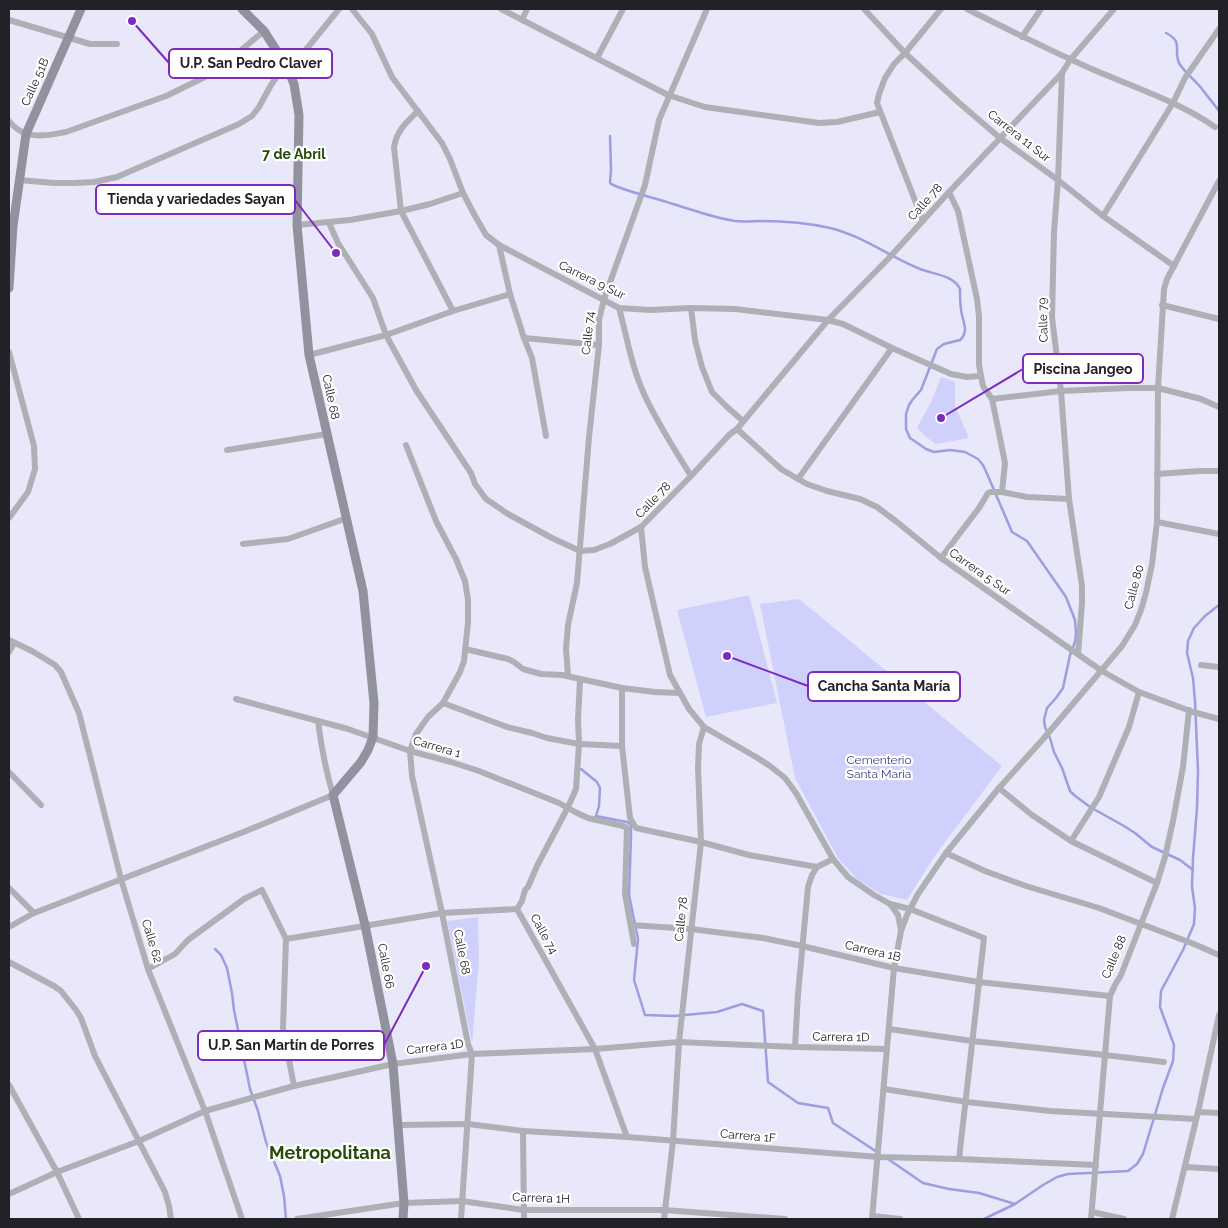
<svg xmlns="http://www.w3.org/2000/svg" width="1228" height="1228" viewBox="0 0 1228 1228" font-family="Raleway,sans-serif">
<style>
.green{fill:#d0d0fc}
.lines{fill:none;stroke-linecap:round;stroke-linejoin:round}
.stream{stroke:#9f9ce0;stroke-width:2.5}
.street{stroke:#afafb6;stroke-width:6}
.secondary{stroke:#91929d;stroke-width:9}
.labels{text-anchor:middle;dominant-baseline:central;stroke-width:4.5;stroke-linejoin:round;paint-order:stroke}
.street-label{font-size:12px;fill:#212128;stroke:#fff}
.park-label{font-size:12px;fill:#463b8b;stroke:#fff}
.neighbourhood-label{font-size:14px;font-weight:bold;fill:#264b0b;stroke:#fff}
.district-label{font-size:18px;font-weight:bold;fill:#264b0b;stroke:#fff}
.leader{fill:none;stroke:#7b2cbf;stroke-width:2}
.callout-dot{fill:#7b2cbf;stroke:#fff;stroke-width:2}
.callout{fill:#fff;stroke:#7b2cbf;stroke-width:2}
.callout-label{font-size:14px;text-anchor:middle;font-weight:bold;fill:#212128}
</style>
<rect width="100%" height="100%" fill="#e8e8fa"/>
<g class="green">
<path d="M941,377L955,382V406L969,438L936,444L926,437L917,428L931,402Z"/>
<path d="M749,595L777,703L706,717L677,610Z"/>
<path d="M799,599L1002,766L934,857L907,900L881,894L858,880L838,858L795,778L760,604Z"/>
<path d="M478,917L479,961L472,1043L447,921Z"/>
</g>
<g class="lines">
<g class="stream">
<path d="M1166,33C1184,42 1173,49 1179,63C1185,73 1195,80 1202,89C1208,97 1214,104 1219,111"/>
<path d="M610,136L611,170L610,182L611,184L618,187C636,194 655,198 673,204C693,210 714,218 735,221C744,222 753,221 762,221C785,221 808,223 830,228C863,236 890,257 920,269C932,274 954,275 960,289C960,296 960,303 961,309C962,321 970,331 960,340L944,344L937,349L921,390L913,399L909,405L906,414V429L910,438L926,449L934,452L950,450L965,452L978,459L983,465L988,476L1012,532L1027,541L1066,597L1075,620L1076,634L1075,642L1070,655L1063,688L1056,698L1047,708L1044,720L1045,727L1050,738L1054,752L1062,768L1070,791L1074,795L1090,807L1124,826L1135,833L1152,847L1180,860L1193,870"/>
<path d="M581,769L597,782L600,788L599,806L596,816L627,822L631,825V837L629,895L638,939L634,980L645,1015L674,1016L717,1012L742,1004L763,1011L768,1082L798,1103L828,1108L833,1123L877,1152"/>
<path d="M215,949L221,955L227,968L232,993L234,1010L250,1089L258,1111L266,1142L280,1176L284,1196L286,1219"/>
<path d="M888,1159L923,1183L949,1189L979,1193L1015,1204"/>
<path d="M984,1219L1015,1204L1043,1185L1057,1177L1068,1174L1128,1171L1137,1164L1143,1154L1163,1088L1173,1061L1174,1045L1160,1007L1161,991L1183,950L1194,924L1195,908L1192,887L1193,858L1197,808L1198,770L1195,701L1193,678L1187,653L1188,641L1194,628L1205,616L1219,605"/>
</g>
<g class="street">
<path d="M352,9L372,34L392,77L442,143L450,159L463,193L474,214L486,235L499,245L619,308L650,310L691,308L735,309L828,320L843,324L892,348L951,374L967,377L980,376"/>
<path d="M501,9L668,95L705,107L819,123L837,122L880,112"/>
<path d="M864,9L905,53L957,101L1000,138L1058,180L1103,216L1174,266"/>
<path d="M967,9C1009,30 1051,51 1094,70C1134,87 1179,102 1215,127"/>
<path d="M9,20L90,44H117"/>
<path d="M522,20L527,9"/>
<path d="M1022,37L1041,9"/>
<path d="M597,58L623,9"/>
<path d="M1062,73L1058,180L1054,232L1052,317L1061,391L1069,499L1082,586V603L1078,654"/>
<path d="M418,111C406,123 397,130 394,147L401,211L453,311"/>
<path d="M9,121C13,126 19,131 25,133C38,138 54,134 66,132L166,96L205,77L222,66L264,31"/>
<path d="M19,180L54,183H74L94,182L117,177L239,124L252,116L259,107L271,85L278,75L300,57L339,9"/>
<path d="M949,192L958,211L977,299L979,316V365L983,386L992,399L999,433L1005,463L1002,492"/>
<path d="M1103,216L1173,103L1185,78L1219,29"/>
<path d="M923,221L877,103L879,94L885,78L894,64L905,53L941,9"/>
<path d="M329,223L338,243L373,298L386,335L416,390L471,473L475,484L486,499L508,514L552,538L580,551L594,550L610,544L641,527L691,476L729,435L737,429L828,320L889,258L949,192L1062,73L1070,60L1114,9"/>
<path d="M297,225L350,220L401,211L430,204L463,193"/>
<path d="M499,245L510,294L524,338L532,358L546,436"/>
<path d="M1162,305L1219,319"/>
<path d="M619,308C627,337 632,369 645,396C658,424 675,450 691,476"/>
<path d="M691,308L695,340L702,367L712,392L727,407L743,421"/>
<path d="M524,338L599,345"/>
<path d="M9,352L34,446L35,469L28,492L9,518"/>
<path d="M309,355L386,335L453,311L510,294"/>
<path d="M992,399L1061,391L1128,388H1158L1201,399L1219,407"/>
<path d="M737,429L781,469L798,479L807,484L827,491L860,499L877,507L897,522L941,558L1066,646L1102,671L1139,692L1193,712L1219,719"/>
<path d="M406,445L436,521L456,559L465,581L468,600V622L464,661L460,672L443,703L428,717L416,734L410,751L412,776L442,913L468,1044L472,1054L461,1219"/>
<path d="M227,450L327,434"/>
<path d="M1157,474L1200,471H1219"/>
<path d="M798,479L892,348"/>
<path d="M1157,522L1219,534"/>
<path d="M641,527L645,567L670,675L689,709L704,727L756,757L770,766L785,778L796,793L833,859L848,877L874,895L890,904L910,909L984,938L959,1159"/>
<path d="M243,544L288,539L347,518"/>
<path d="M941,558L979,508L988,493L991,492H1002L1027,497L1069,499"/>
<path d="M9,640L32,651L55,665L61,672L79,713L121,879L148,969L205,1111L242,1219"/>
<path d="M465,649L508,659L514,662L523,669L541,674L562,675L622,688L655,692L679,693"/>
<path d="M9,652L14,643"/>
<path d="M1201,665L1219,667"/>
<path d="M568,676L566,649L568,625L577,583L589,437L599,345V320L604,299L645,185L659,120L707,9"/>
<path d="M622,688V746L630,818L636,828L701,842L749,855L817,867L833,859"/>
<path d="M236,699L348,729L410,751L451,762L479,771L559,803L575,812L588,818L623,826L627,828L625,894L634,944"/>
<path d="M443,703L507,727L532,733L547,738L579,744L622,746"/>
<path d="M9,772L41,805"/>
<path d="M999,788L1032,815L1071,841L1157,883"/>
<path d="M1071,841L1099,797L1129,727L1139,692"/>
<path d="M946,853L985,871L1026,886L1099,908L1194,944L1219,955"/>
<path d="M9,888L34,913"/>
<path d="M890,904L898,915L901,930"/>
<path d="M517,909L595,1049L627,1137"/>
<path d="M517,909L522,901L525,890L528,887L537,866L568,807L576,789L579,744L578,719L580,680"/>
<path d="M631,925L691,929L763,938L802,946L894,968L979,982L1110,996"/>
<path d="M9,927L34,913L246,831L333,795C326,771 321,746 318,721"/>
<path d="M286,939L442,913L517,909"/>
<path d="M9,962L54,986L61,991L76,1010L81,1018L95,1056L165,1192L169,1206L171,1219"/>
<path d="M148,969L175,954L188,940L244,899L262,890L286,939L283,1028L294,1086"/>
<path d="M889,1029L972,1041L1105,1055L1164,1062"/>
<path d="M795,1047L798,994L808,887L812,875L817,867"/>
<path d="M9,1085L57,1172L79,1219"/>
<path d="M884,1089L967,1102L1050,1111L1196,1119"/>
<path d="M1198,1112L1219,1113"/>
<path d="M399,1125L468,1124L523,1131L627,1137L879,1157L959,1159L1096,1165"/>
<path d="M523,1131L524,1219"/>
<path d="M1185,1167L1219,1169"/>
<path d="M9,1194L57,1172L139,1141L205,1111L294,1086L393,1064L472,1054L595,1049L679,1042L795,1047L887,1049"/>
<path d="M1092,1212L1124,1219"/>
<path d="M873,1216L900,1219"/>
<path d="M297,1219L404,1203L462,1201L523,1210H664L785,1219"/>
<path d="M664,1219L673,1141L679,1042L701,842L698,768L699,744L704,727"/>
<path d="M872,1219L894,968L901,931L907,915L918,894L946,853L999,788L1044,738L1122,646L1135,625L1141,610L1146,593L1152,564L1157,522L1158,388L1164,289L1167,279L1219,181"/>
<path d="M1091,1219L1110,996L1115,985L1121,975L1157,883L1165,857L1173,821L1183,767L1189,710"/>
<path d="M1172,1219L1198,1112L1219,1015"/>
</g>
<g class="secondary">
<path d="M242,9L264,31L287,67L294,84L299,115L297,225L309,355L363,591L374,703L373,737L368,750L361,762L333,795L365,925L393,1064L404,1203L403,1219"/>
<path d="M9,288L13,226L26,134L81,9"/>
</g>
</g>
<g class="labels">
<g class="street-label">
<text transform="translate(35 82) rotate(-66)">Calle 51B</text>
<text transform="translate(1019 136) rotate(38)">Carrera 11 Sur</text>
<text transform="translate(925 202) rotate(-48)">Calle 78</text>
<text transform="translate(592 280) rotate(26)">Carrera 9 Sur</text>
<text transform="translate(1043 320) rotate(-92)">Calle 79</text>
<text transform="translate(588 333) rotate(-84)">Calle 74</text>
<text transform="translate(331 397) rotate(78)">Calle 68</text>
<text transform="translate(653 500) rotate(-46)">Calle 78</text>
<text transform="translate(980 572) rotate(35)">Carrera 5 Sur</text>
<text transform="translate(1134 587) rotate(-75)">Calle 80</text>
<text transform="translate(437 747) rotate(16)">Carrera 1</text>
<text transform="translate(681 919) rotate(-84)">Calle 78</text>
<text transform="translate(544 934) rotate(61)">Calle 74</text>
<text transform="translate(152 941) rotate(73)">Calle 62</text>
<text transform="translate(873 951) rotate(13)">Carrera 1B</text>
<text transform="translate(462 952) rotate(79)">Calle 68</text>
<text transform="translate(1114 957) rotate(-67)">Calle 88</text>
<text transform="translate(386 966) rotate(79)">Calle 66</text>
<text transform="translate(841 1037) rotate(1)">Carrera 1D</text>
<text transform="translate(435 1047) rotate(-7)">Carrera 1D</text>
<text transform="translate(748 1136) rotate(5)">Carrera 1F</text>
<text transform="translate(541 1198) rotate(2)">Carrera 1H</text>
</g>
<g class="park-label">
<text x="879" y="760">Cementerio<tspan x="879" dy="14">Santa Maria</tspan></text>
</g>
<g class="neighbourhood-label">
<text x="294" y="154">7 de Abril</text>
</g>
<g class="district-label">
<text x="330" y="1152">Metropolitana</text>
</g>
</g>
<path class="leader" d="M132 21L169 63M336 253L295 200M941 418L1023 369M727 656L808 686M426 966L384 1045"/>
<g class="callout-dot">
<circle cx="132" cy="21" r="5"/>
<circle cx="336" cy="253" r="5"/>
<circle cx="941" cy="418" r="5"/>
<circle cx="727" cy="656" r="5"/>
<circle cx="426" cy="966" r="5"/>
</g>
<g class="callout">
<rect x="169" y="49" width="163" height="29" rx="5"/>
<rect x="96" y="185" width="199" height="29" rx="5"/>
<rect x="1023" y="354" width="120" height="29" rx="5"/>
<rect x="808" y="672" width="152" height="29" rx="5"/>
<rect x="198" y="1031" width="186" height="29" rx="5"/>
</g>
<g class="callout-label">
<text x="251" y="68">U.P. San Pedro Claver</text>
<text x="196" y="204">Tienda y variedades Sayan</text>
<text x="1083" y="374">Piscina Jangeo</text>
<text x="884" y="691">Cancha Santa María</text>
<text x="291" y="1050">U.P. San Martín de Porres</text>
</g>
<rect width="1228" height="1228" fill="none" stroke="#212128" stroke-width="20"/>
</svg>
